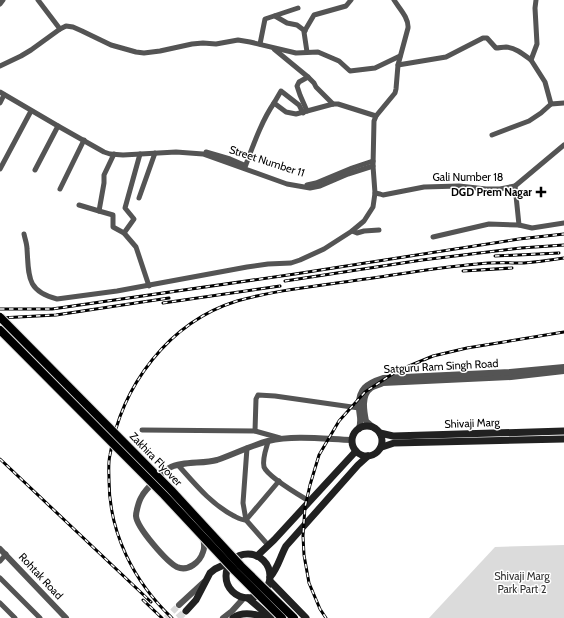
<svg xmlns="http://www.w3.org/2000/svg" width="564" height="618" viewBox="0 0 564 618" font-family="Cabin,sans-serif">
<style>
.green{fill:#dbdbdb}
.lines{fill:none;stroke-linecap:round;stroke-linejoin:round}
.tertiary-tunnel{stroke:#d9d9d9;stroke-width:6;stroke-dasharray:6 3;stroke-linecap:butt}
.secondary-tunnel{stroke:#d9d9d9;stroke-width:7;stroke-dasharray:7 3.5;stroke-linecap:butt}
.minor{stroke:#545454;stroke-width:5}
.tertiary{stroke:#545454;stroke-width:6}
.secondary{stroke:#212121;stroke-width:7}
.rail-casing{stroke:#000;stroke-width:3}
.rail{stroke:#fff;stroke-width:1.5;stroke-dasharray:4.5;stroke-linecap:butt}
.primary-bridge-casing{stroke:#dbdbdb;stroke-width:10;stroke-linecap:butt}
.primary-bridge{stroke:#000;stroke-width:8}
.poi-dot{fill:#000;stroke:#fff;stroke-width:1.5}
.labels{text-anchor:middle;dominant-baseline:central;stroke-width:3;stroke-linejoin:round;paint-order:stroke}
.street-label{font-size:11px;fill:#000;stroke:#fff}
.poi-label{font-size:11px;font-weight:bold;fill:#000;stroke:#fff;text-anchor:end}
.park-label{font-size:11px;fill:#323232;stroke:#fff}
</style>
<rect width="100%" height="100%" fill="#fff"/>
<path class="green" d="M564,545V618H429L495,547Z"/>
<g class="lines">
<path class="tertiary-tunnel" d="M166,618L179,605"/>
<path class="secondary-tunnel" d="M178,618L186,611"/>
<g class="minor">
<path d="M38,0L60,29"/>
<path d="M0,4L3,0"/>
<path d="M275,16L287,23L297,25L305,31"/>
<path d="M260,44L265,19L298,8"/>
<path d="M274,49L308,77L314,83L316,87L333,104"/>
<path d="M307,52L304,32L314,15L346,6L351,0"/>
<path d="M398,65L446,57L483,38H487L496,48C499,48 503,47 506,47C516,48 523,54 531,60L537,44L535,8L536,0"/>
<path d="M0,66L21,56L31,50L60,29L66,26L73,27L82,31L111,45L136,52L144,53L160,51L192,44L203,43L216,44L238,40L250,42L296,53L318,52L339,61L350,71L375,68L400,56"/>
<path d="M0,92L58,126L104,152L110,154L123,155L176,152L203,154L287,184L310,188L320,186L348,174L373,166"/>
<path d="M0,103L4,95"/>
<path d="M274,103L281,91L299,105L303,113"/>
<path d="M551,104L564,103"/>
<path d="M307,111L300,95L297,86L299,82L308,77"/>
<path d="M492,135L529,121L541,113L551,104L545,82L531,60"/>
<path d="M206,152L230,159L244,165"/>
<path d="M245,167C253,146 261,122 274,103L286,112L296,114L333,104H338L376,116"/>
<path d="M0,169L31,111"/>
<path d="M35,170L58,126"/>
<path d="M307,185L316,183L352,168L373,161"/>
<path d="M515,186L519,225"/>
<path d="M60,189L84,140"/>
<path d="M375,193L380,194L383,195L424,187L459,186L486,189H500L515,186L564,145"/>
<path d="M139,198L155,153"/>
<path d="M79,205L99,211L104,183V175L114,154"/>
<path d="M99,211L113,215V227L124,233L136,247L149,286"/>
<path d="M352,231L357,233L364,231L379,230"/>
<path d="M124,233L134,219L125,208L140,154"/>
<path d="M24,234C25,239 27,244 27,249C29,276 26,291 57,299L117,291L247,267L268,264L291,263L300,260L324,249L352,231L364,221L373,207L375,193L373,166L374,121L376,116L395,93L396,89L398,65L408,28C409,18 399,8 394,0"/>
<path d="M433,237L489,224L519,225L532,228L564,223"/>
<path d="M142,430L255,431L280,438"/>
<path d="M255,431L256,399L258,395L275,396L359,408"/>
<path d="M268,442C266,449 262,459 264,467C268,477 299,495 309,501"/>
<path d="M247,448L243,503L246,520L268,545"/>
<path d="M178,465C195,484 211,504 234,516C238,518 241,520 246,520L279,481"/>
<path d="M0,561L6,554"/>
<path d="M0,578L40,618"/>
<path d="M0,603L15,618"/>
</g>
<g class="tertiary">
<path d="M374,428L366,421C364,411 361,395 371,388C374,386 380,385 383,383L511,377L564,371"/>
<path d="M359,429C362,418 359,417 359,407C358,389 367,383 383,378L510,372L564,367"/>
<path d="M203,537C204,542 205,548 203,552C200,562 188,572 177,567C167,562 137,528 136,516C136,512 139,500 142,496C145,490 151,485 156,480C160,476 164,471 169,468C181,461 203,464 217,460C234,454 250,446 268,441C295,435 324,439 352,440"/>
<path d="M0,549L66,618"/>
<path d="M179,605L204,582"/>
<path d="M223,618L232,611L242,600L241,597"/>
</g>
<g class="secondary">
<circle cx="367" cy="441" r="15"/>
<path d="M380,433L393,436L564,431"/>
<path d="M382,447L394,443L564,439"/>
<circle cx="248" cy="576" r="22"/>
<path d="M257,556L274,540L356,451"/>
<path d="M270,577C278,568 280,557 286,546L358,465L368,456"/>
<path d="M270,581L306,618"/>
<path d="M248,598L271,618"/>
<path d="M186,611L196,600L210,573L215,569L230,562"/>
<path d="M233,618C242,611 256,614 266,618"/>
</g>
<g class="rail-casing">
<g id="rail">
<path d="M495,256L559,253"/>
<path d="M463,271L512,268"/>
<path d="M285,281L422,260L521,248L564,245"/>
<path d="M163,303L280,286"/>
<path d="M0,309H52L295,274L519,239L564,234"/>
<path d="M0,318L56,315L169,298"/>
<path d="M0,459L151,602"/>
<path d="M143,600L162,618"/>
<path d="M172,618C134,582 109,533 109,480C109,472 108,463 110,455C121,386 169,322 237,301C272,291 309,287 344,282C389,276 433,268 477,264C493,262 509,263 524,263C538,262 551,260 564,258"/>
<path d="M326,618L320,609L309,583L304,555L303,536L305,507L310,485L319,455L339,421L365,392L397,371L433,356L467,348L564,332"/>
</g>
</g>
<use href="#rail" class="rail"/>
<g class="primary-bridge-casing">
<g id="primary-bridge">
<path d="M0,317L171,490L241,566L294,618"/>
<path d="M0,330L164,495L235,571L282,618"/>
</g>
</g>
<use href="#primary-bridge" class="primary-bridge"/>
</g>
<path class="poi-dot" d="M539 186h4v4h4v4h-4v4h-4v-4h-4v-4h4z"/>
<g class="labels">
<g class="street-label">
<text transform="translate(267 161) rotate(18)">Street Number 11</text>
<text x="468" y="177">Gali Number 18</text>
<text transform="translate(441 366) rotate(-3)">Satguru Ram Singh Road</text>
<text transform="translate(472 423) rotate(-2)">Shivaji Marg</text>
<text transform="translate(156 459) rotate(46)">Zakhira Flyover</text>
<text transform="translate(41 576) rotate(47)">Rohtak Road</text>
</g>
<g class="poi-label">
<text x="532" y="192">DGD Prem Nagar</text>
</g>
<g class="park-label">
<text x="522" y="576">Shivaji Marg<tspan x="522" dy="13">Park Part 2</tspan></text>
</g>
</g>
</svg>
